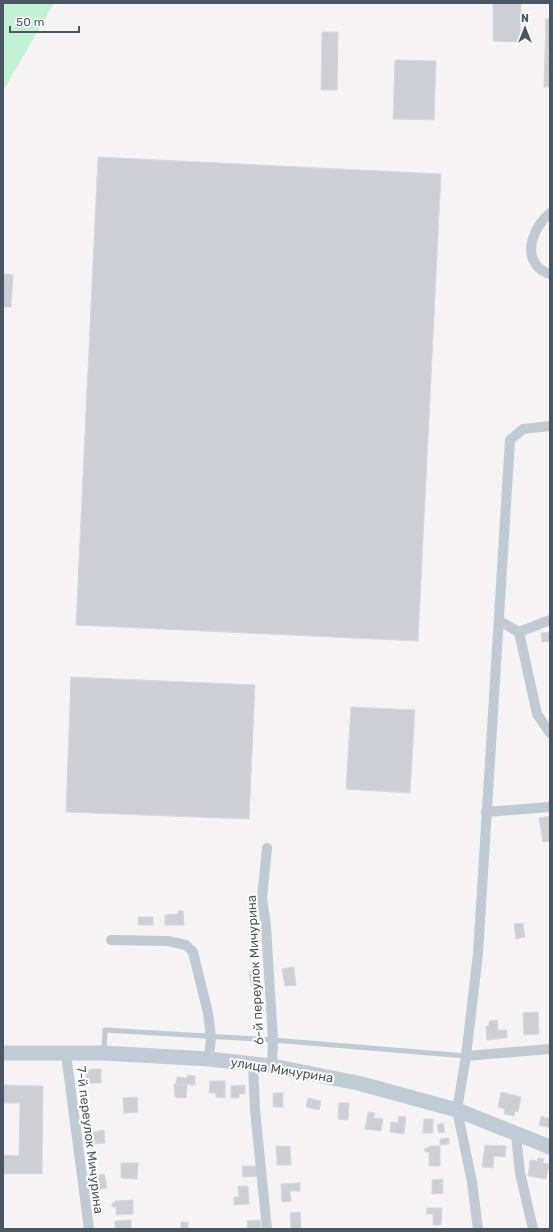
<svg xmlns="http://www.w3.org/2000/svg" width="553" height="1232" viewBox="0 0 553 1232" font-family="Rubik,sans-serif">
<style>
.green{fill:#c3f1d5}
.building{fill:#cdcfd5;stroke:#d7d9de}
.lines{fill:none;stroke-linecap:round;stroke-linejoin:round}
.service{stroke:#c1cad2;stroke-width:5}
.minor{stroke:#c1cad2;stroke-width:10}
.secondary{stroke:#c1cbd6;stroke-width:15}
.labels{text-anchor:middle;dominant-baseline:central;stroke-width:4;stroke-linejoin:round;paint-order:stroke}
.street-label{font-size:13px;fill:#4a5661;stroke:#fff}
</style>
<rect width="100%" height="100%" fill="#f5f3f3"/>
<path class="green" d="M3,3H54L3,91Z"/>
<g class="building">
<path d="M493,3H521L520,42L493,41Z"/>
<path d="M546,19H550V87H544Z"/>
<path d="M322,32H338L337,90H321Z"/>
<path d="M395,60L436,61L434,120L393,119Z"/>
<path d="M98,157L441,174L418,641L76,625Z"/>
<path d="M3,274L13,275L11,307H3Z"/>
<path d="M550,632V641L542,642L541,633Z"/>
<path d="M71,677L255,685L249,819L66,812Z"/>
<path d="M351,707L415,710L410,793L346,789Z"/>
<path d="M550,816V841L543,842L539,818Z"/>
<path d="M178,911H183L184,925H165V915L178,914Z"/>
<rect x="138" y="917" width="15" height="8"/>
<path d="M523,923L525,937L516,939L514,924Z"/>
<path d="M294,967L296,985L285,986L282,969Z"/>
<path d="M260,971L261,985L251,986L249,972Z"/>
<path d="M538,1012L539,1034L524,1035L523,1013Z"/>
<path d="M497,1020L498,1030H507V1038L487,1040L486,1026H489V1021Z"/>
<path d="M92,1069H101V1083H89V1078L86,1079V1071Z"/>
<path d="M187,1075L195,1076V1085L176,1084L177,1077L187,1078Z"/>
<path d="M210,1081H225V1098L216,1097V1093H209Z"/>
<path d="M174,1084L187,1085L186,1098L175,1097Z"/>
<path d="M3,1085L43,1086L42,1174H3V1155L19,1156L20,1103H3Z"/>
<path d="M245,1085V1094H239V1098H231V1086Z"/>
<path d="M501,1092L521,1097L518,1112L515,1111L514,1116L504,1114L505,1109L498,1107Z"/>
<rect x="273" y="1093" width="10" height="14"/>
<path d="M137,1097L138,1112L124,1113L123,1098Z"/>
<path d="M308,1098L321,1101L319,1110L306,1107Z"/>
<path d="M339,1103H349L348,1120L338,1119Z"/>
<path d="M368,1112L375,1113L374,1118L383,1119L381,1131L365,1129Z"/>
<path d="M399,1116L406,1117L404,1134L390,1132L391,1122L398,1123Z"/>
<path d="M541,1116L550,1119V1128L539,1125Z"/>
<path d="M424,1119H433V1133H423Z"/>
<path d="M443,1123L445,1132L439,1133L437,1125Z"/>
<path d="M104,1130L105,1143L92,1144V1137L88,1138V1133Z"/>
<path d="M449,1138V1144L440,1145V1139Z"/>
<path d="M485,1145L506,1146L505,1157L494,1156L493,1168L482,1167Z"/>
<path d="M276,1146H290L291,1165H277Z"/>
<path d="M429,1146H440V1166H429V1152H425V1148H429Z"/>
<path d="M538,1158L544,1159L543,1163L549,1164L546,1179L528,1176L530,1160L537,1161Z"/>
<path d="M121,1163H138L137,1179L121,1178Z"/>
<path d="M242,1166H258V1176L243,1177Z"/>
<path d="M104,1174L107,1188L96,1190L93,1176Z"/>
<path d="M443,1179V1193L432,1194V1180Z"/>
<path d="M300,1183V1191H290L291,1201L282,1202L281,1184Z"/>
<path d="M238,1186H248L249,1204L234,1205V1197H239Z"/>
<path d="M133,1200V1214L116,1215V1207H112V1203H115V1201Z"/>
<path d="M427,1208H442L441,1225H433V1214H426Z"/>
<path d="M300,1212L301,1229H291L290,1213Z"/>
<path d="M131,1220V1229H115V1221Z"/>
<path d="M260,1220L261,1229H248L247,1221Z"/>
<rect x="181" y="1222" width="7" height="7"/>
</g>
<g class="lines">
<path class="service" d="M104,1052L105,1030L273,1040L466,1056"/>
<g class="minor">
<path d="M550,213C536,225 522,251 539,268C542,271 547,273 550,274"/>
<path d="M499,621L519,632L550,620"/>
<path d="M519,632L537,714L550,733"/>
<path d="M486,812L550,807"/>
<path d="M267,848L262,898L266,926L273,1040L272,1066"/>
<path d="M111,940L168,941L186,945L193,952L208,1013L211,1037L209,1059"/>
<path d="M66,1054L89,1229"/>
<path d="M466,1056L550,1049"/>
<path d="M253,1064L255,1110L267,1229"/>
<path d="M516,1135L520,1173L533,1229"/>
<path d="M478,1229L472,1182L457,1110L466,1056L478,954L510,440L523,429L550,426"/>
</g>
<path class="secondary" d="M3,1053H103L209,1059L272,1066L358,1083L457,1110L550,1147"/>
</g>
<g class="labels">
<g class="street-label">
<text transform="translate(255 970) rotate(-93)">6-й переулок Мичурина</text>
<text transform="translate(282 1070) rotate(9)">улица Мичурина</text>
<text transform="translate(90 1140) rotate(83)">7-й переулок Мичурина</text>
</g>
</g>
<rect width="553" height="1232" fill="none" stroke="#4a5661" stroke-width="8"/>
<g transform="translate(525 28)" stroke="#ffffff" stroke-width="3" paint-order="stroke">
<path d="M0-3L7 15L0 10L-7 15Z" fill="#4a5661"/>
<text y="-6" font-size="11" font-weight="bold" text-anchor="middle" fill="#4a5661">N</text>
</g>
<path d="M10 26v6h69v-6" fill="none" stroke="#4a5661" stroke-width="2"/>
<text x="16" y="26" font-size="12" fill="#4a5661" stroke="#ffffff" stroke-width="3" paint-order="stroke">50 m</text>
</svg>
